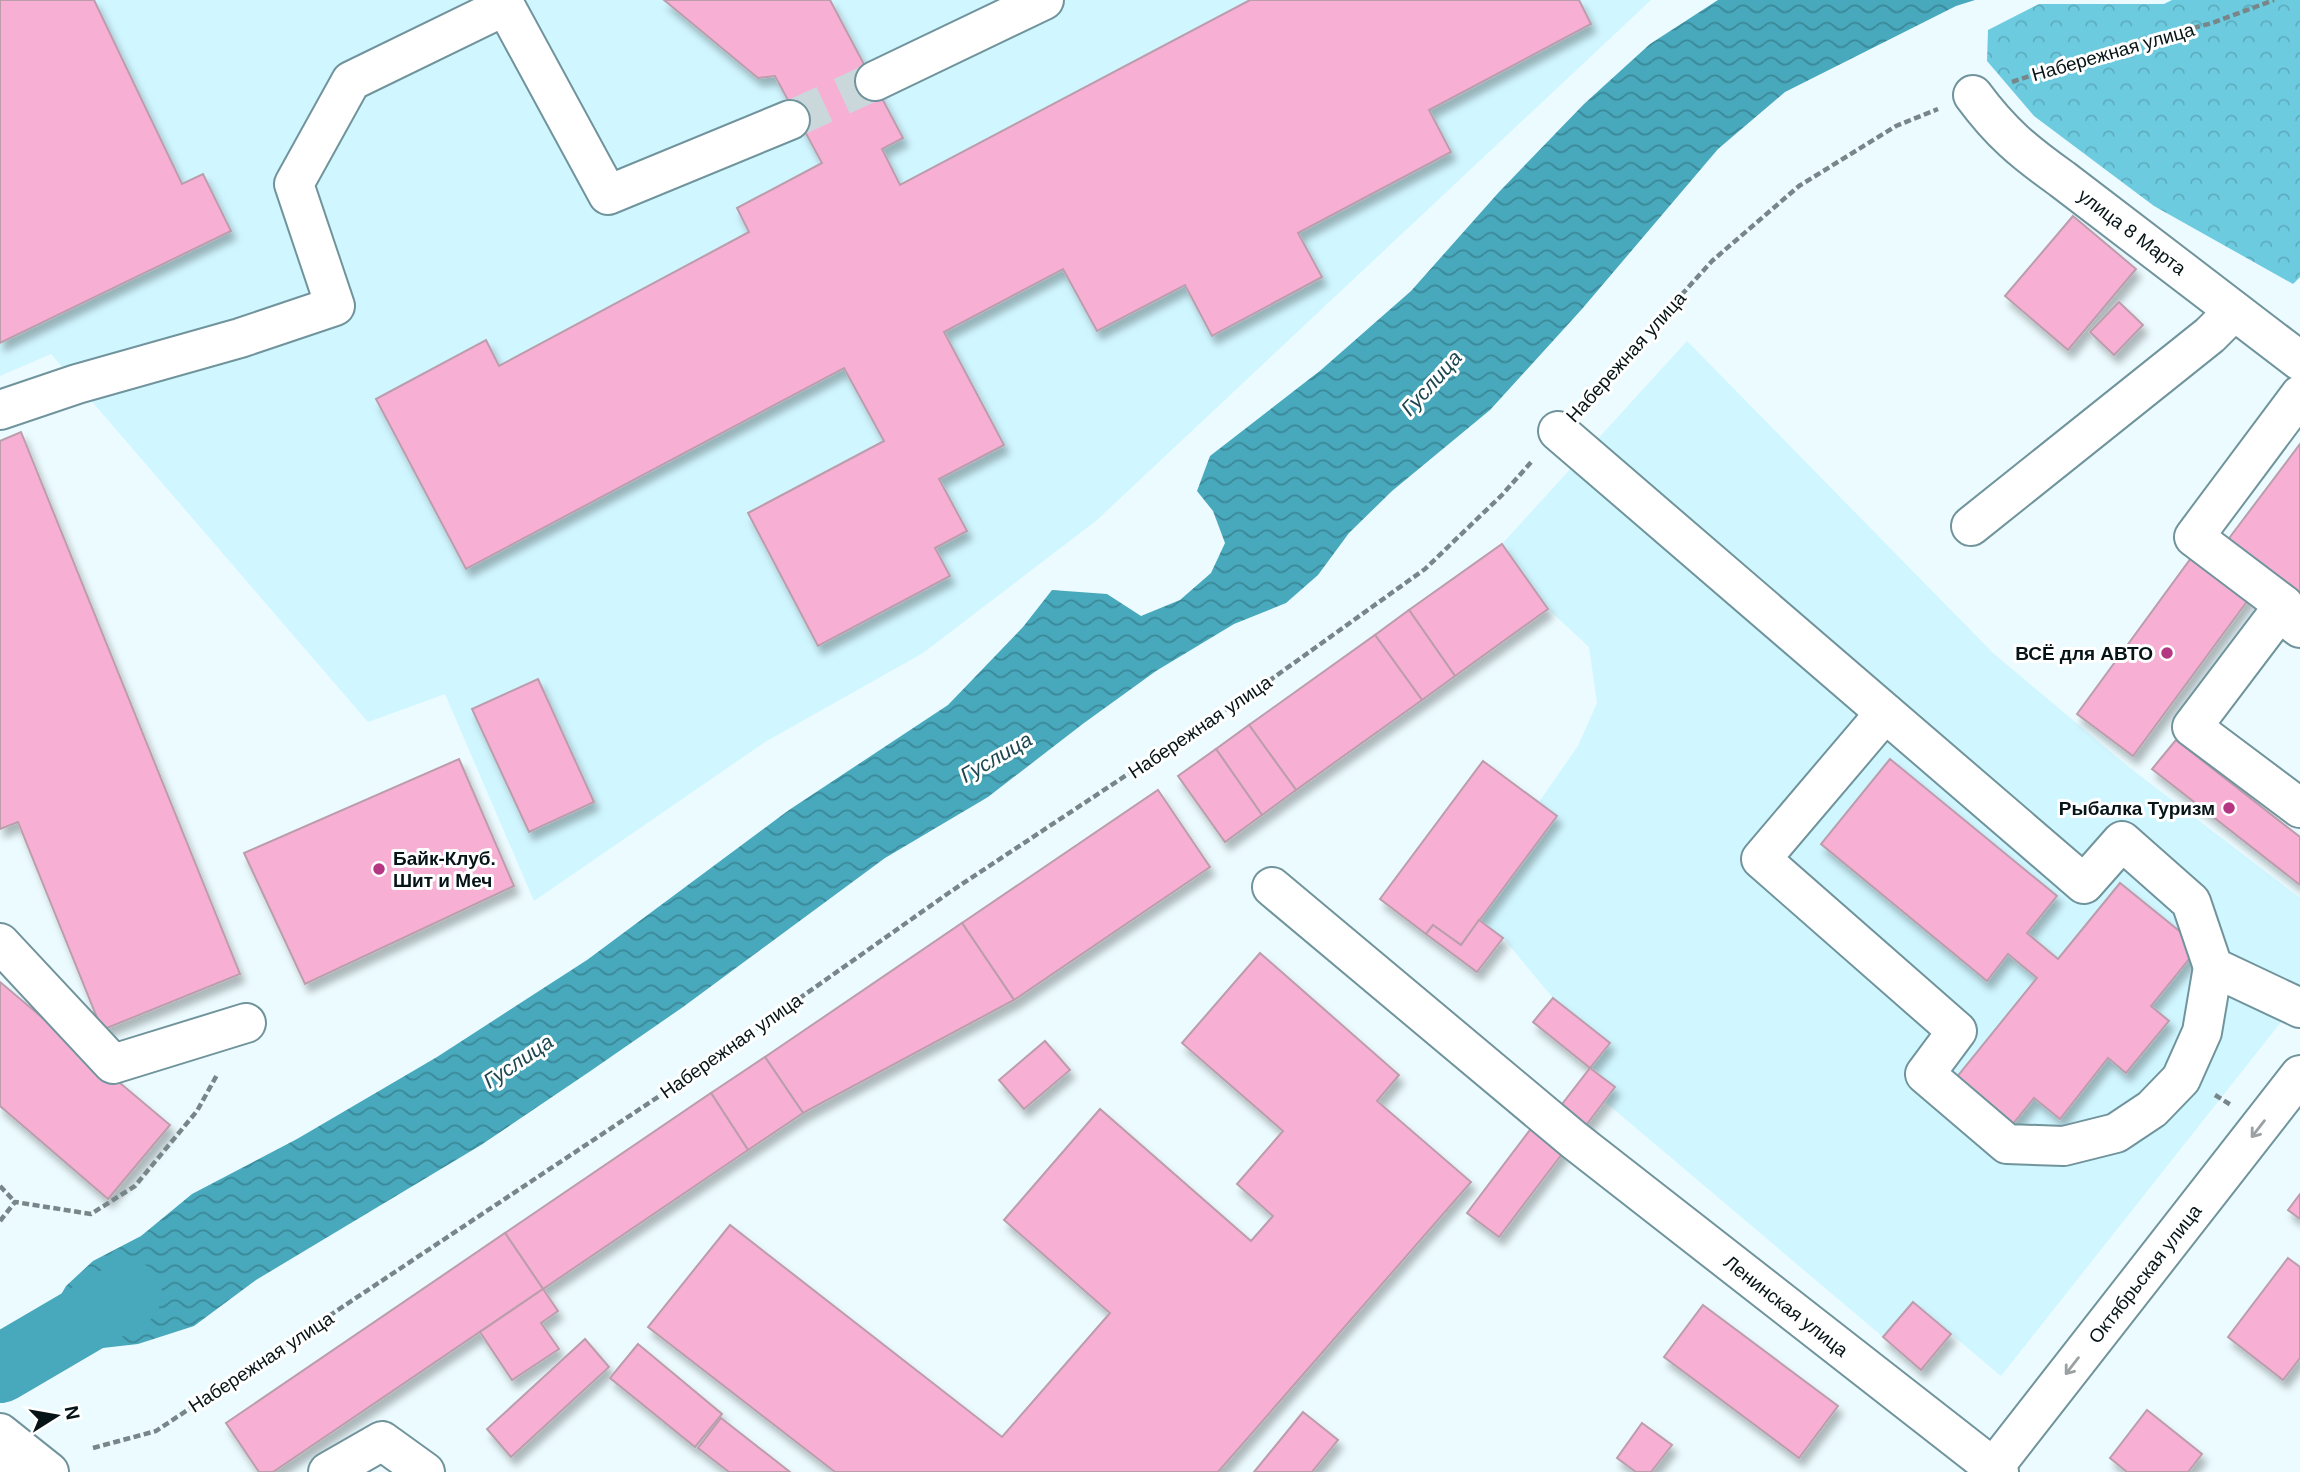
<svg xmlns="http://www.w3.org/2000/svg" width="2300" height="1472" viewBox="0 0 2300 1472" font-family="Arial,sans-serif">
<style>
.built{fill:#d0f6ff}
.forest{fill:url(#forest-crowns)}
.water{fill:url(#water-waves)}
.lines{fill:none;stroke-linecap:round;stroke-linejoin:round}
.river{stroke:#48a8bc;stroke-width:68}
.building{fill:#f7b0d4;stroke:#bc9dac;stroke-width:2;filter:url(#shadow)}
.minor-tunnel{stroke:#cad8dc;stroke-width:38;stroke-dasharray:38 19;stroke-linecap:butt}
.minor-casing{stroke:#71949c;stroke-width:42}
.path{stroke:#78868a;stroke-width:4.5;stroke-dasharray:7 3.5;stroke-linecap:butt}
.minor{stroke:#fff;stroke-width:38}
.oneway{stroke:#9ba1a2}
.poi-dot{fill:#b53683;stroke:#fff;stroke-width:2.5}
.labels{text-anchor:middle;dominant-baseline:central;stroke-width:6;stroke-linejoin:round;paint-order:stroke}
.street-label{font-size:19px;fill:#061417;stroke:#fff}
.poi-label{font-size:19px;font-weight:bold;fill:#061417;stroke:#fff;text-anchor:end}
.water-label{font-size:21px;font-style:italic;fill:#1c4750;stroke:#fff}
</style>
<defs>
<pattern id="forest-crowns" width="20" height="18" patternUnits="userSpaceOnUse" patternTransform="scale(1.75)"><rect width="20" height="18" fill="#6dcbe0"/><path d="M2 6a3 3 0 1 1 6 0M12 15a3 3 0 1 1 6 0" fill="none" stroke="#5dadbf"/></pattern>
<pattern id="water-waves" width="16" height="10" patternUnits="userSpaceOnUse" patternTransform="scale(1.75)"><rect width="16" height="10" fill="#48a8bc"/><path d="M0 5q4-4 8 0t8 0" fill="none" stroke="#3a8898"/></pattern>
<filter id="shadow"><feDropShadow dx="4.5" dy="8" stdDeviation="3.5" flood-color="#0004"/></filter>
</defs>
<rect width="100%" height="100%" fill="#ecfbff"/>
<g class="built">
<path d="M0,0H1651L1097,520L923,653L765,742L534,901L445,694L368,722L51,354L0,376Z"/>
<path d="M1687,341L1993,653L2130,768L2300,898V998L2001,1376L1913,1302L1883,1337L1604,1101L1615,1087L1590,1068L1609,1043L1553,998L1503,938L1479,920L1557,816L1539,802L1578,746L1597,703L1589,647L1548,609L1502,544Z"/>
</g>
<path class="forest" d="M2172,0H2300V277L2293,284L2154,206L2034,116L1987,61L1988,30L2039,4H2164Z"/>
<path class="water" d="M1718,0H1975L1956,6L1785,92L1718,149L1582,309L1490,410L1392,491L1349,533L1318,575L1286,603L1234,624L1156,671L1084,723L988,797L885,858L683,1007L589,1072L481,1145L256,1280L194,1326L138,1344L76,1351L35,1340L66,1286L93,1261L141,1236L192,1194L297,1139L437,1057L587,960L789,810L948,705L1023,627L1052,590L1107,594L1141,616L1180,600L1211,573L1225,543L1213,511L1197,491L1210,456L1321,370L1411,291L1499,192L1584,104L1650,44Z"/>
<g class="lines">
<path class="river" d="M0,1369L128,1294"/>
</g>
<g class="building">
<path d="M0,0H94L182,184L203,174L231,231L0,343Z"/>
<path d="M664,0H830L903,138L882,149L900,185L1250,0H1579L1591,24L1429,110L1451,152L1298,233L1322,277L1212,336L1185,285L1097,331L1063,269L944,332L1004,445L939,479L967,531L935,548L950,576L818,646L748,513L884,441L844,368L466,569L376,399L486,340L499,366L749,232L737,208L822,163L775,76L758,78Z"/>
<path d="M2073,216L2136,269L2068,350L2005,296Z"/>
<path d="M2119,302L2143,325L2114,355L2090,332Z"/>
<path d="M21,432L240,974L102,1030L18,822L0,829V441Z"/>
<path d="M2300,444V595L2227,541Z"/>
<path d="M1502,544L1548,609L1455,676L1409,610Z"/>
<path d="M2194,554L2251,596L2133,756L2077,714Z"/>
<path d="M1409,610L1455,676L1422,700L1375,635Z"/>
<path d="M1375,635L1422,700L1296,790L1249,725Z"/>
<path d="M538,679L594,802L529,832L472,709Z"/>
<path d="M1249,725L1296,790L1262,815L1216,749Z"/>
<path d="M2176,740L2300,837V885L2152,769Z"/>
<path d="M1216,749L1262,815L1225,842L1178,776Z"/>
<path d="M459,759L514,886L305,984L244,853Z"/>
<path d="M1890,759L2057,896L2027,933L2058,959L2120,883L2199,947L2151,1006L2169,1021L2126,1073L2108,1058L2060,1119L2034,1098L2013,1124L1956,1078L2037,978L2008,954L1987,981L1821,844Z"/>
<path d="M1483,761L1557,816L1461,945L1433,925L1426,934L1380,899Z"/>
<path d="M1158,790L1210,867L1014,1000L962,923Z"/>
<path d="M1479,920L1503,938L1477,972L1426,934L1433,925L1461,945Z"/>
<path d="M962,923L1014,1000L803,1113L765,1057Z"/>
<path d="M1260,953L1399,1075L1377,1101L1471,1182L1218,1472H835L648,1327L730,1225L1002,1437L1110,1313L1004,1220L1100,1109L1251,1241L1273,1216L1237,1184L1283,1131L1182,1043Z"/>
<path d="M0,982L170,1125L108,1199L0,1106Z"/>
<path d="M1553,998L1610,1043L1590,1068L1533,1022Z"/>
<path d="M1045,1041L1070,1070L1024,1109L999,1080Z"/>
<path d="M765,1057L803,1113L748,1150L711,1093Z"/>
<path d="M1590,1068L1615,1087L1584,1128L1559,1108Z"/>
<path d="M711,1093L748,1150L543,1289L505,1233Z"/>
<path d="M1533,1126L1565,1150L1499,1237L1467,1213Z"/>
<path d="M2300,1194V1219L2288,1210Z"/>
<path d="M505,1233L543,1289L273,1472H259L226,1423Z"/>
<path d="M2288,1258L2300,1267V1358L2283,1380L2228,1337Z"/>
<path d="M543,1289L558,1311L541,1323L559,1349L512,1380L480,1332Z"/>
<path d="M1913,1302L1951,1334L1921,1370L1883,1337Z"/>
<path d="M1703,1305L1838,1406L1799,1458L1664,1357Z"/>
<path d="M585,1339L609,1367L511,1457L487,1429Z"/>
<path d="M638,1344L722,1414L695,1447L610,1378Z"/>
<path d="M2147,1410L2202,1454L2188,1472H2127L2110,1458Z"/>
<path d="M1303,1412L1338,1440L1312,1472H1254Z"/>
<path d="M721,1418L790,1472H729L698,1448Z"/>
<path d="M1642,1423L1672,1445L1651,1472H1636L1617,1458Z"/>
</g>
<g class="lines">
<path class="minor-tunnel" d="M790,120L875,81"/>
<g class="minor-casing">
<g id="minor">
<path d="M502,0L608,195L790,120"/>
<path d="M875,81L1044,0"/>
<path d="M1973,95C2001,133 2024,152 2062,179L2300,361"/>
<path d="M0,410L77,384L240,338L335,306L294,184L351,81L505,6"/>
<path d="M1558,431L2084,884L2122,841L2191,902L2213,967L2300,1008"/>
<path d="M1971,526L2210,335L2234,311"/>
<path d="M2279,612L2284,605L2194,537L2300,395"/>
<path d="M2300,628L2279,612L2192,727L2300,808"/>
<path d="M1885,713L1761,859L1957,1031L1925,1074L2007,1144L2064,1146L2116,1133L2152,1109L2181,1079L2202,1032L2213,967"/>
<path d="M1272,887L1574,1140L1999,1472"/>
<path d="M0,943L113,1064L246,1023"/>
<path d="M0,1433L49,1472"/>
<path d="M0,1470L2,1468"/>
<path d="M328,1472L382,1441L425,1472"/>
<path d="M1990,1472L2300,1075"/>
</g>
</g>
<g class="path">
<path d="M2012,82L2088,56L2212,23L2274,0"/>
<path d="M1583,404L1712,261L1799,186L1896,126L1938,109"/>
<path d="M2215,1095L2231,1105"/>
<path d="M0,1186L15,1202"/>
<path d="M0,1221L15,1202L91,1214L135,1186L197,1111L218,1073"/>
<path d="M93,1448L156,1431L688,1077L950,892L1273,678L1425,569L1502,495L1533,460"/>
</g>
<use href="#minor" class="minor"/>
</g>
<defs><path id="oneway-shaft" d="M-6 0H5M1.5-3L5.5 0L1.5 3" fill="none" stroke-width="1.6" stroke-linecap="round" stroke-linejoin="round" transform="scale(1.75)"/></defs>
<g class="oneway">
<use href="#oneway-shaft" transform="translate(2258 1129) rotate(128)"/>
<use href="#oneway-shaft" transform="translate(2072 1366) rotate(128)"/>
</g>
<g class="poi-dot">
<circle cx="2167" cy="653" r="7"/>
<circle cx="2229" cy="808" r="7"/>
<circle cx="379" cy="869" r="7"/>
</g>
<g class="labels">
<g class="street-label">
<text transform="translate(2113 52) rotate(-16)">Набережная улица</text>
<text transform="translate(2132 232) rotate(37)">улица 8 Марта</text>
<text transform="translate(1626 357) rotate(-48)">Набережная улица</text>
<text transform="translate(1200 727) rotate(-34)">Набережная улица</text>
<text transform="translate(731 1046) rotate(-35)">Набережная улица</text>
<text transform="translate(2145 1274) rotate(-52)">Октябрьская улица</text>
<text transform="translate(1786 1306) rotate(38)">Ленинская улица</text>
<text transform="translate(261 1362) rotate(-33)">Набережная улица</text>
</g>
<g class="poi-label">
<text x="2153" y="653">ВСЁ для АВТО</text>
<text x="2215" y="808">Рыбалка Туризм</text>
<text x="393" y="858" text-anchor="start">Байк-Клуб.<tspan x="393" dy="22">Шит и Меч</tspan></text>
</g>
<g class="water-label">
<text transform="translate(1431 383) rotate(-48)">Гуслица</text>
<text transform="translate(996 757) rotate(-30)">Гуслица</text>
<text transform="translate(518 1061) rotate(-34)">Гуслица</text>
</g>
</g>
<g transform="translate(56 1416) rotate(79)" stroke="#ffffff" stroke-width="5" paint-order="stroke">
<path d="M0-5L12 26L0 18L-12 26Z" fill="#061417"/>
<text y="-10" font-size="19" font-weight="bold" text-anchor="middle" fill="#061417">N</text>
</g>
</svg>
